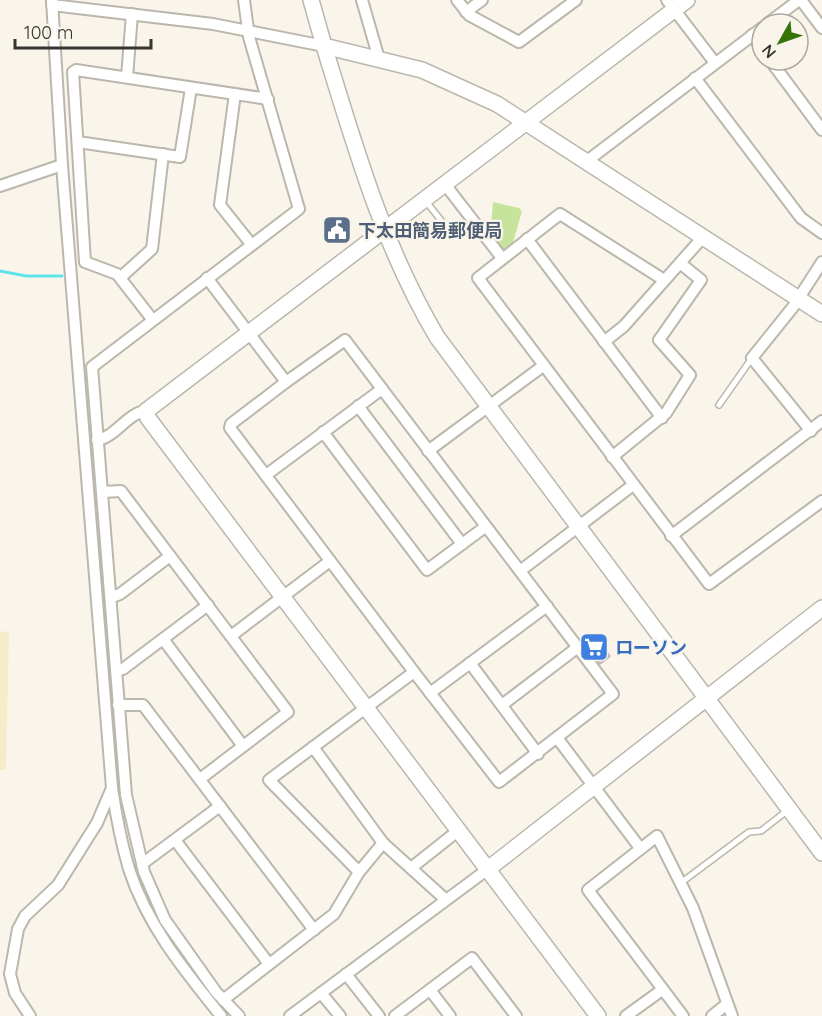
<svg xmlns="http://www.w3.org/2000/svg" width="822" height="1016" viewBox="0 0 822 1016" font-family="Quicksand,'Noto Sans JP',sans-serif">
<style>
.green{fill:#c6e49b}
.sand{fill:#f6ecc7}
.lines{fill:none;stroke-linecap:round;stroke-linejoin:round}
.stream{stroke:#5ee4e9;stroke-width:3}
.building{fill:#dacdca;stroke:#beb1af;stroke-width:1.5}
.lane-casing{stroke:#bbb7ad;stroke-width:8}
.street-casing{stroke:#bbb7ad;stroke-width:14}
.secondary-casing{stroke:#bbb7ad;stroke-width:18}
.lane{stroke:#fff;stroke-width:5}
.street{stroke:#fff;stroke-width:10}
.secondary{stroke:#fff;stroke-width:15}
.labels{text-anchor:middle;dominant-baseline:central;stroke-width:4.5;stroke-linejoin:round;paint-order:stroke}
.service-label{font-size:18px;font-weight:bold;fill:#4e5e75;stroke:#faf5ea;text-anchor:start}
.shop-label{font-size:18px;font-weight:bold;fill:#366cbe;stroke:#faf5ea;text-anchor:start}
</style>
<rect width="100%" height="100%" fill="#faf5ea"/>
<path class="green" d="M493,202L519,208L522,211L512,246L505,251H501L490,236Z"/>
<path class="sand" d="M9,631L6,769L0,770V632Z"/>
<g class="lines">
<path class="stream" d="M0,271L26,276H62"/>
</g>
<path class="building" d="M594,634L610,656L600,664L584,642Z"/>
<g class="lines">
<g class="lane-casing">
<g id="lane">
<path d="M425,200L450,232"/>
<path d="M719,405L752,358"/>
<path d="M682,882L749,832L761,831L788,810"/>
</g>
</g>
<g class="street-casing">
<g id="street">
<path d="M52,0L62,165L112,788C116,815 121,842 129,869C147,925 184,970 221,1016"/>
<path d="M362,0L379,59"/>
<path d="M457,0L469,15L519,42L576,0"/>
<path d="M667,0L715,63"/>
<path d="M801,0L822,28"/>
<path d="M52,5L213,24L324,46"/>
<path d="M466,12L482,0"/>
<path d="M767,24L799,0"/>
<path d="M752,35L762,49"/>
<path d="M770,60L822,130"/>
<path d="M127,77L132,14"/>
<path d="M695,78L801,218L822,233"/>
<path d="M235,94L220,205L251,244"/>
<path d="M78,142L180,157L191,88"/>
<path d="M587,161L762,28"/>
<path d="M444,183L502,258"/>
<path d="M0,186L62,165"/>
<path d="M527,239L662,418"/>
<path d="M121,277L152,249L163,154"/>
<path d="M207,278L286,382L345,340L613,694L499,782L414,672L269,780L359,872"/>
<path d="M664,280L560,214L478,278L709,584L822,501"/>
<path d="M152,319L117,274L85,262L73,72L76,70L268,99"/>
<path d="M604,342L624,326L703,237"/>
<path d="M286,382L231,424L230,428L414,672"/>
<path d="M358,406L462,544"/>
<path d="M811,431L752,358L793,307L822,262"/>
<path d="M323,432L427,570L485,527"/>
<path d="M97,440C116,437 127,413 146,411"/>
<path d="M428,451L543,366"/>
<path d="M612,457L666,413L690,375L659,340L701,280L680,263"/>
<path d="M266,475L382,389"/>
<path d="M103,492L121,491L288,712L200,779"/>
<path d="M671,536L822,421"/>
<path d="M520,571L633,485"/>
<path d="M112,597L120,594L170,556"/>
<path d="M231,636L330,561"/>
<path d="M163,639L243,746"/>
<path d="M470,663L538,754"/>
<path d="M117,670L123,669L208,605"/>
<path d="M430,693L547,606"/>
<path d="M118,705H143L314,930"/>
<path d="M502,705L578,647"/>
<path d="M558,739L640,848"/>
<path d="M313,747L383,843L445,899"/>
<path d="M175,840L269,964"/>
<path d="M142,864L220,806"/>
<path d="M411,868L459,830"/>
<path d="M346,974L379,1016"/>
<path d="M430,990L450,1016"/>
<path d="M321,993L340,1016"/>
<path d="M223,1000L334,914L359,872L383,843"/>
<path d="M30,1016L15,993L10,974L18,929L25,916L58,885L97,823L112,788"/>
<path d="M239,1016L216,992L165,920L144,872L126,795L92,367L299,209L249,37L244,0"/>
<path d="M290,1016L488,869"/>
<path d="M395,1016L472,958L516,1016"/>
<path d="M626,1016L662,990"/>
<path d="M683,1016L588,890L657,836L693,908L732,1016"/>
<path d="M712,1016L727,1004"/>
</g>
</g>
<g class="secondary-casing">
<g id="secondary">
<path d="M311,0L324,46L422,70L497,104L822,314"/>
<path d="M324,46C355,147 383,246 437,337L822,853"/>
<path d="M488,869L822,608"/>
<path d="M598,1016L148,418L146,411L687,0"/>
</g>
</g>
<use href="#lane" class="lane"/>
<use href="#street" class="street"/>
<use href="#secondary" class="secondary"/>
</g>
<defs>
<g id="civic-square" transform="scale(1.5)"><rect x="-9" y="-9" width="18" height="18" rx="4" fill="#5c6f8a" stroke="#faf5ea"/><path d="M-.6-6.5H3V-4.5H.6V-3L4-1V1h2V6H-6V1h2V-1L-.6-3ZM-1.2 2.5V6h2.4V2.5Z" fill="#fff"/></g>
<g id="supermarket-square" transform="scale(1.5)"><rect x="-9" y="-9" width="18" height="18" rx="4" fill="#3f7fe0" stroke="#faf5ea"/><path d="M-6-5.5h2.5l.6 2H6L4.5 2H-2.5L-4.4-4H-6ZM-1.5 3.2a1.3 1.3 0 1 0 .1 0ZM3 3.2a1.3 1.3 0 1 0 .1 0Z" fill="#fff"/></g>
</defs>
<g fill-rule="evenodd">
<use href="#civic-square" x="337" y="230"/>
<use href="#supermarket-square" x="594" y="647"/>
</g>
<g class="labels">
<g class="service-label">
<text x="358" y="230">下太田簡易郵便局</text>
</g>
<g class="shop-label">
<text x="615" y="647">ローソン</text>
</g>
</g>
<g transform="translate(780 42) rotate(230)"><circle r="28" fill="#faf5ea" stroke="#aca8a0" stroke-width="1.5"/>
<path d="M0-4.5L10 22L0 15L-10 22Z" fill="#367308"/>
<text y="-9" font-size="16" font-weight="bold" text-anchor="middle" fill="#373531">N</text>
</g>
<path d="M15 39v9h136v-9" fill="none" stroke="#373531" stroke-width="3"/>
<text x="24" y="39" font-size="18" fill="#373531" stroke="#faf5ea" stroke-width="4.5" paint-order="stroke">100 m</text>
</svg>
